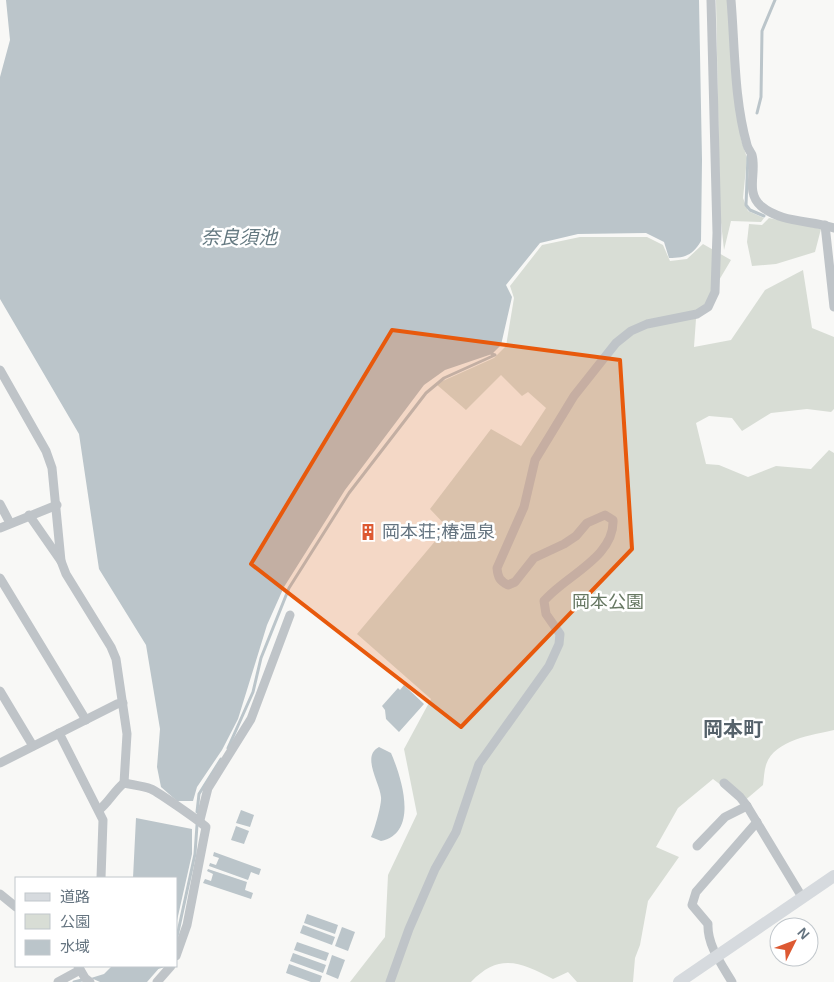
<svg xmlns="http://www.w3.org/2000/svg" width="834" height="982" viewBox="0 0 834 982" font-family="Arial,'Noto Sans JP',sans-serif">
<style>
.green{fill:#d8ddd5}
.water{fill:#bbc5ca}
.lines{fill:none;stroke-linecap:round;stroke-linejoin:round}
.stream{stroke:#bbc5ca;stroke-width:3}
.minor{stroke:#bfc4c8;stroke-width:9}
.secondary{stroke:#d6dade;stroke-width:12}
.marked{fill:#e8590c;fill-opacity:0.2;stroke:#e8590c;stroke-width:4;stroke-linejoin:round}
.labels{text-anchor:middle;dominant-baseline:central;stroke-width:5;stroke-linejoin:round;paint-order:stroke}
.poi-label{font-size:18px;fill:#657480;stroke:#fff;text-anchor:start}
.park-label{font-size:18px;fill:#677863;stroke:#fff}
.water-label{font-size:19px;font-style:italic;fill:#647981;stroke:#fff}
.quarter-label{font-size:20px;font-weight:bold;fill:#56626b;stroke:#fff}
</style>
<rect width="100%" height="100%" fill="#f8f8f6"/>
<g class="green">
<path d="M716,0H728L741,139L747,158L743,198L748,211L764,218L761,222L731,221L724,250L720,213Z"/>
<path d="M769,218L821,229L815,252L776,264L752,266L747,242L749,224L762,225Z"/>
<path d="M580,237H647L663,245L670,261L687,259L703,244L731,260L696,319L694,347L731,340L765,290L803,270L812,328L834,337V409L831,412L807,409L771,413L742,431L732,418L709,416L696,423L706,464L719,465L748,477L776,466L811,469L829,450L834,453V730C812,735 774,740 766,765C764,771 764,778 763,785L743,802L713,779L678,808L656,847L679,857L648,901L640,945L635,958L633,982H577L568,972L553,979C521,963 500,952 471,982H350L385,937L388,875L417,814L404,749L431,699L357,634L447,527L430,509L491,429L521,446L546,408L528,392L522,396L501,375L466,410L436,384L494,358L506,346L514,298L510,286L542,245Z"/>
</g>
<g class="water">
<path d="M6,0H699L702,160L701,241C693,255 685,258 669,258L664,242L646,233L578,234L540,243L506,285L512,297L501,345L492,354L445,370L424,385L345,490L284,587L267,625L238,719L222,750L197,787L193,801H177L161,787L157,767L160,729L146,645L99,569L79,434L0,299V77L10,40Z"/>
<path d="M404,685L424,704L399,732L386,719L385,710L382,706L398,688L400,690Z"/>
<path d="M379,747L391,753C401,776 420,833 381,841L371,837C374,831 382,804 381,797C380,783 361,756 379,747Z"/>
<path d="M241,810L254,815L250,827L236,823Z"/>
<path d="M136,818L192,829V854L176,925V878H133Z"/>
<path d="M236,826L249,831L244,844L231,840Z"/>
<path d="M214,852L261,869L259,875L251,872L248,880L209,866L210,863L216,865L219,858L213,856Z"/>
<path d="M208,869L247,882L245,890L253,893L251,899L203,883L205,879L211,881L213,874L207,871Z"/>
<path d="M307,914L338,925L335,934L304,923Z"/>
<path d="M303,925L335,937L332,945L300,933Z"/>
<path d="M342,927L355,932L348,951L335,946Z"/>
<path d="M297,942L329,953L326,961L294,950Z"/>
<path d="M293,953L326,965L323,973L290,961Z"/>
<path d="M332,955L345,960L338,979L326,974Z"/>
<path d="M289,964L322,976L320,982H311L286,973Z"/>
<path d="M112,966H161L147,982H100L91,978L104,974Z"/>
</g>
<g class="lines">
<g class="stream">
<path d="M757,113L761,97L762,31L775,0"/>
<path d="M748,156L746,205L750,210L764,216"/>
<path d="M228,748L253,692L261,658L289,588L349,493L426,393L444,378L495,355L492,354"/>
<path d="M197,812L199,794L221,759"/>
<path d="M176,941L195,854L197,825"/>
<path d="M156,968L163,966"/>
<path d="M74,982L82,980"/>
</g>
<g class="minor">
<path d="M731,0C735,48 734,99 747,145C748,149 751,152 752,155C757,172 745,192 761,206C781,223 811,220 834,228"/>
<path d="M825,225L834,307"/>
<path d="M0,370L46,451L52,468L61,561L66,574L111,647L116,659L127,734L124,783"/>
<path d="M0,504L10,523"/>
<path d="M29,515L61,561"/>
<path d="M0,528L57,505"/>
<path d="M0,578L86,720"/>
<path d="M0,691L33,746"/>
<path d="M59,733L103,820L101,878"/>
<path d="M0,763L117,704L123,703"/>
<path d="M724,783L740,797L747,806L802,897"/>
<path d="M99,810C109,802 114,791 124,783C133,785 143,786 151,789C158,792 201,822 206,827L187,925L176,956"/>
<path d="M200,820L208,788L251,719L290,615"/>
<path d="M697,846L725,817L747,806"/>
<path d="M0,894L16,907"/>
<path d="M78,966L85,978L90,982"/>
<path d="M58,982L80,970"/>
<path d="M157,982L171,966"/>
<path d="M390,982L409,929L435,869L456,832L479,764L549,666L559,644L560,634L546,614L544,601C565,576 615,557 613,520L605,515L587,523L576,536L564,544L534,558L515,582L508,585C500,581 498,578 497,568L524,507L535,460L574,396L616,343L631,331L647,324L697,314L708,307L715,292L717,233L711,0"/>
<path d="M732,982C722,965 707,945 708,924L692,905L696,892L757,822"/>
</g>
<path class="secondary" d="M679,982L834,876"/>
</g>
<path class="marked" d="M392,330L620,360L632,549L461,727L251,564Z"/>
<defs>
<g id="building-bare" transform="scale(1.35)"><path d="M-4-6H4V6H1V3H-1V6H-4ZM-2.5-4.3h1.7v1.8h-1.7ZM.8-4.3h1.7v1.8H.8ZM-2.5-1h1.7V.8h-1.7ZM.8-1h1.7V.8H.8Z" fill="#dd5932" stroke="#fff" stroke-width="2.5" paint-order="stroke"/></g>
</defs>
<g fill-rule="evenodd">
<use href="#building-bare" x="368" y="532"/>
</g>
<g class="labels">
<g class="poi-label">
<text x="382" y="532">岡本荘;椿温泉</text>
</g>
<g class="park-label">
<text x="608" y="602">岡本公園</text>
</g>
<g class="water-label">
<text x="239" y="237">奈良須池</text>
</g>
<g class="quarter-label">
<text x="733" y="729">岡本町</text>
</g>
</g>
<rect x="15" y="877" width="162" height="90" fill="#ffffff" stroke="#c1c7cc"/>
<rect x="25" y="893" width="25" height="8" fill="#d6dade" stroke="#c1c7cc"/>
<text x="60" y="902" font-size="15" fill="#657480">道路</text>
<rect x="25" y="914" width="25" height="15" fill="#d8ddd5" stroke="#c1c7cc"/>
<text x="60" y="927" font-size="15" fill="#657480">公園</text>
<rect x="25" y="940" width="25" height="15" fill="#bbc5ca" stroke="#c1c7cc"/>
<text x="60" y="952" font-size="15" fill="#657480">水域</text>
<g transform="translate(794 942) rotate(48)"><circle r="24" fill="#ffffff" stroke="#c1c7cc"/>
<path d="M0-4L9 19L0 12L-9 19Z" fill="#dd5932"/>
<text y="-8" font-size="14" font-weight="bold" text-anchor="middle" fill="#657480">N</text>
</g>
</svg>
